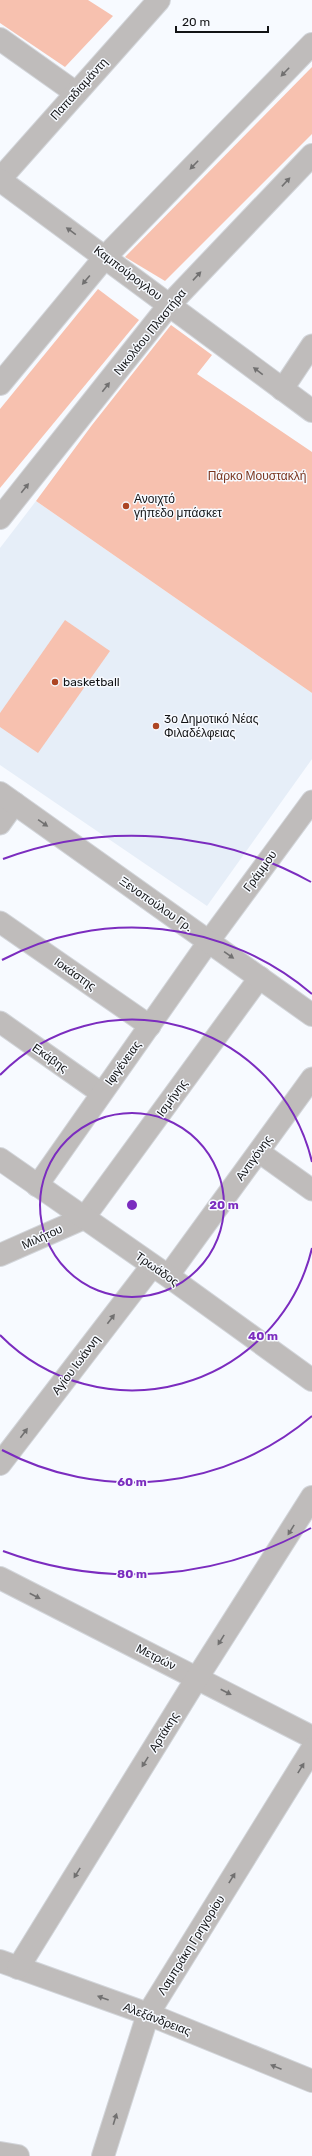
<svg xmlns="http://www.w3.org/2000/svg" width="312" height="2156" viewBox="0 0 312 2156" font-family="Rubik,sans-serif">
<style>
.built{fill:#e6eef8}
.green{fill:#f7c1af}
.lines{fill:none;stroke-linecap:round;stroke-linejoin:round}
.pedestrian-casing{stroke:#d2d5da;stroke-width:23}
.minor-casing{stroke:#d2d5da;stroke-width:24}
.tertiary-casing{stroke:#d2d5da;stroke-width:24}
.pedestrian{stroke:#bfbcbb;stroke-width:21}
.minor{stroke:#bfbcbb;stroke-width:22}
.tertiary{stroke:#bfbcbb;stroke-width:22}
.oneway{fill:#717070}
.ring{fill:none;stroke:#7b2cbf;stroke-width:2}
.poi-dot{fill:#ad4523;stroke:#f7faff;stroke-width:1.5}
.labels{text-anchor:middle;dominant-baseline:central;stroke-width:3;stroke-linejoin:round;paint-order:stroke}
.street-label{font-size:12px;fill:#121315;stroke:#f7faff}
.park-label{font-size:12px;fill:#7a351f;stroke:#f7faff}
.poi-label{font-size:12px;fill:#121315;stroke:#f7faff;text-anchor:start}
.centre{fill:#7b2cbf;stroke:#f7faff;stroke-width:2}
.ring-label{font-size:12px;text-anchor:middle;font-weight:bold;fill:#7b2cbf;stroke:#f7faff;stroke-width:3;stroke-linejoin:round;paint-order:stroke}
</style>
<rect width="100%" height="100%" fill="#f7faff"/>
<path class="built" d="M36,501L312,693V759L207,906L0,765V548Z"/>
<g class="green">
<path d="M0,0H88L113,16L65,67L0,23Z"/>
<path d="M312,67V134L165,281L125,257Z"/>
<path d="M98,289L139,320L0,488V409Z"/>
<path d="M171,325L212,355L197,374L312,452V693L36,501L92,425Z"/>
<path d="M65,620L110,651L38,753L0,727V713Z"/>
</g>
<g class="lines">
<g class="pedestrian-casing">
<g id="pedestrian">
<path d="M282,390L312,345"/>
<path d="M0,824L15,803"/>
<path d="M0,922L150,1026"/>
<path d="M0,1022L101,1093"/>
<path d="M259,1152L312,1190"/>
<path d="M37,1186L209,941L312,801"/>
<path d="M84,1218L260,977"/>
<path d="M168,1276L312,1078"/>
</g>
</g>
<g class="minor-casing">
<g id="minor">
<path d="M0,39L76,93"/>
<path d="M0,179L159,0"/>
<path d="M0,180L312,411"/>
<path d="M0,384L106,256L312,44"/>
<path d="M0,518L170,304L312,155"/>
<path d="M0,793L312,1015"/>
<path d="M0,1255L84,1218"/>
<path d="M0,1464L152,1266"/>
<path d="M0,1578L312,1737"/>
<path d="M0,1961L148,2014L312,2081"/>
<path d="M18,1968L197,1678L312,1497"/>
<path d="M0,2153L18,2156"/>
<path d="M103,2156L148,2014L312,1749"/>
</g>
</g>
<g class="tertiary-casing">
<path id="tertiary" d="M0,1159L168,1276L312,1380"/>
</g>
<use href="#pedestrian" class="pedestrian"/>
<use href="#minor" class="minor"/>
<use href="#tertiary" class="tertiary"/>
</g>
<defs><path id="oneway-solid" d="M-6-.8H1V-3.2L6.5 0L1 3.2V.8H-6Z"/></defs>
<g class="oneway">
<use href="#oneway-solid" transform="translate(285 72) rotate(134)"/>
<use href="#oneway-solid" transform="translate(194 165) rotate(134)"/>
<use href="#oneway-solid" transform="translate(286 182) rotate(-47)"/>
<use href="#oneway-solid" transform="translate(71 231) rotate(-144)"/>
<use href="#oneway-solid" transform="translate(197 276) rotate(-47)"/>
<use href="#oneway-solid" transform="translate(86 280) rotate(130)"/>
<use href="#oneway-solid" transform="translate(258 371) rotate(-143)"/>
<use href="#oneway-solid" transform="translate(106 387) rotate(-52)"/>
<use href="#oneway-solid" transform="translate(25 488) rotate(-51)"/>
<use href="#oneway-solid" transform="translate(43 823) rotate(35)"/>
<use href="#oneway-solid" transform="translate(229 955) rotate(35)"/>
<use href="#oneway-solid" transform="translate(111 1319) rotate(-53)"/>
<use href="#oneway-solid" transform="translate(24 1433) rotate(-53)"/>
<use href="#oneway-solid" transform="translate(291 1530) rotate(122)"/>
<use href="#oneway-solid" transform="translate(35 1596) rotate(27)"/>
<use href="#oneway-solid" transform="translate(221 1640) rotate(122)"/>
<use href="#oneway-solid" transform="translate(226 1692) rotate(27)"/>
<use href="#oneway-solid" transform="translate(145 1762) rotate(122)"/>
<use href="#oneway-solid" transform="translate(301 1768) rotate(-58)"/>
<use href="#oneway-solid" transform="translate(77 1873) rotate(122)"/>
<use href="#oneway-solid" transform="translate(232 1878) rotate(-58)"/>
<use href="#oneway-solid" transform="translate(103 1998) rotate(-160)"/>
<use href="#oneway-solid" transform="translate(276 2067) rotate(-158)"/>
<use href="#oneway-solid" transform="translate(115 2119) rotate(-73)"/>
</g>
<g class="ring">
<circle cx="132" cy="1205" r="92"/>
<path d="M312 1248A185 185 0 0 1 0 1335M0 1075A185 185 0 0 1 312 1162"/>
<path d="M312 1416A277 277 0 0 1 2 1450M2 960A277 277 0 0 1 312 994"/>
<path d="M311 1528A369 369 0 0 1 3 1551M3 859A369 369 0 0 1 311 882"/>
</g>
<g class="poi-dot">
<circle cx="126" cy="506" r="4"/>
<circle cx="55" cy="682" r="4"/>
<circle cx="156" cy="726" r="4"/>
</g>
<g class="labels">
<g class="street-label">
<text transform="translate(79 89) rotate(-48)">Παπαδιαμάντη</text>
<text transform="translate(128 273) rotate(37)">Καμπούρογλου</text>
<text transform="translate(150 332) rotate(-51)">Νικολάου Πλαστήρα</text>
<text transform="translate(260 871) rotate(-54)">Γράμμου</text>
<text transform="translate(156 904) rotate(35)">Ξενoπούλου Γρ.</text>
<text transform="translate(75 974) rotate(35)">Ιοκάστης</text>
<text transform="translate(50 1058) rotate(35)">Εκάβης</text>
<text transform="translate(123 1063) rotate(-54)">Ιφιγένειας</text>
<text transform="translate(172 1098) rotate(-54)">Ισμήνης</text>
<text transform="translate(254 1158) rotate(-54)">Αντιγόνης</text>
<text transform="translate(42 1237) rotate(-24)">Μιλήτου</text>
<text transform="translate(157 1269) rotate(35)">Τρωάδος</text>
<text transform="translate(76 1365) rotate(-53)">Αγίου Ιωάννη</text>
<text transform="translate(156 1657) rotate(27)">Μετρών</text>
<text transform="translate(164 1732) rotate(-58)">Αρτάκης</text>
<text transform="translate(191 1945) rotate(-58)">Λαμπράκη Γρηγορίου</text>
<text transform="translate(157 2019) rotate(21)">Αλεξάνδρειας</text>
</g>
<g class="park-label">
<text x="257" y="476">Πάρκο Μουστακλή</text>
</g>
<g class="poi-label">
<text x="134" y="499">Ανοιχτό<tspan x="134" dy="14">γήπεδο μπάσκετ</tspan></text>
<text x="63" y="682">basketball</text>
<text x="164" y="719">3ο Δημοτικό Νέας<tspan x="164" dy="14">Φιλαδέλφειας</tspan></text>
</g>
</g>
<circle cx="132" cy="1205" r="6" class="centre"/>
<g class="ring-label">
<text x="224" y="1209">20 m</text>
<text x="263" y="1340">40 m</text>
<text x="132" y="1486">60 m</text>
<text x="132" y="1578">80 m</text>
</g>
<path d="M176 26v6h92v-6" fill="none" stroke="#121315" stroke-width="2"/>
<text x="182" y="26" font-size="12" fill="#121315" stroke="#f7faff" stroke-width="3" paint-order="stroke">20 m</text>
</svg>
